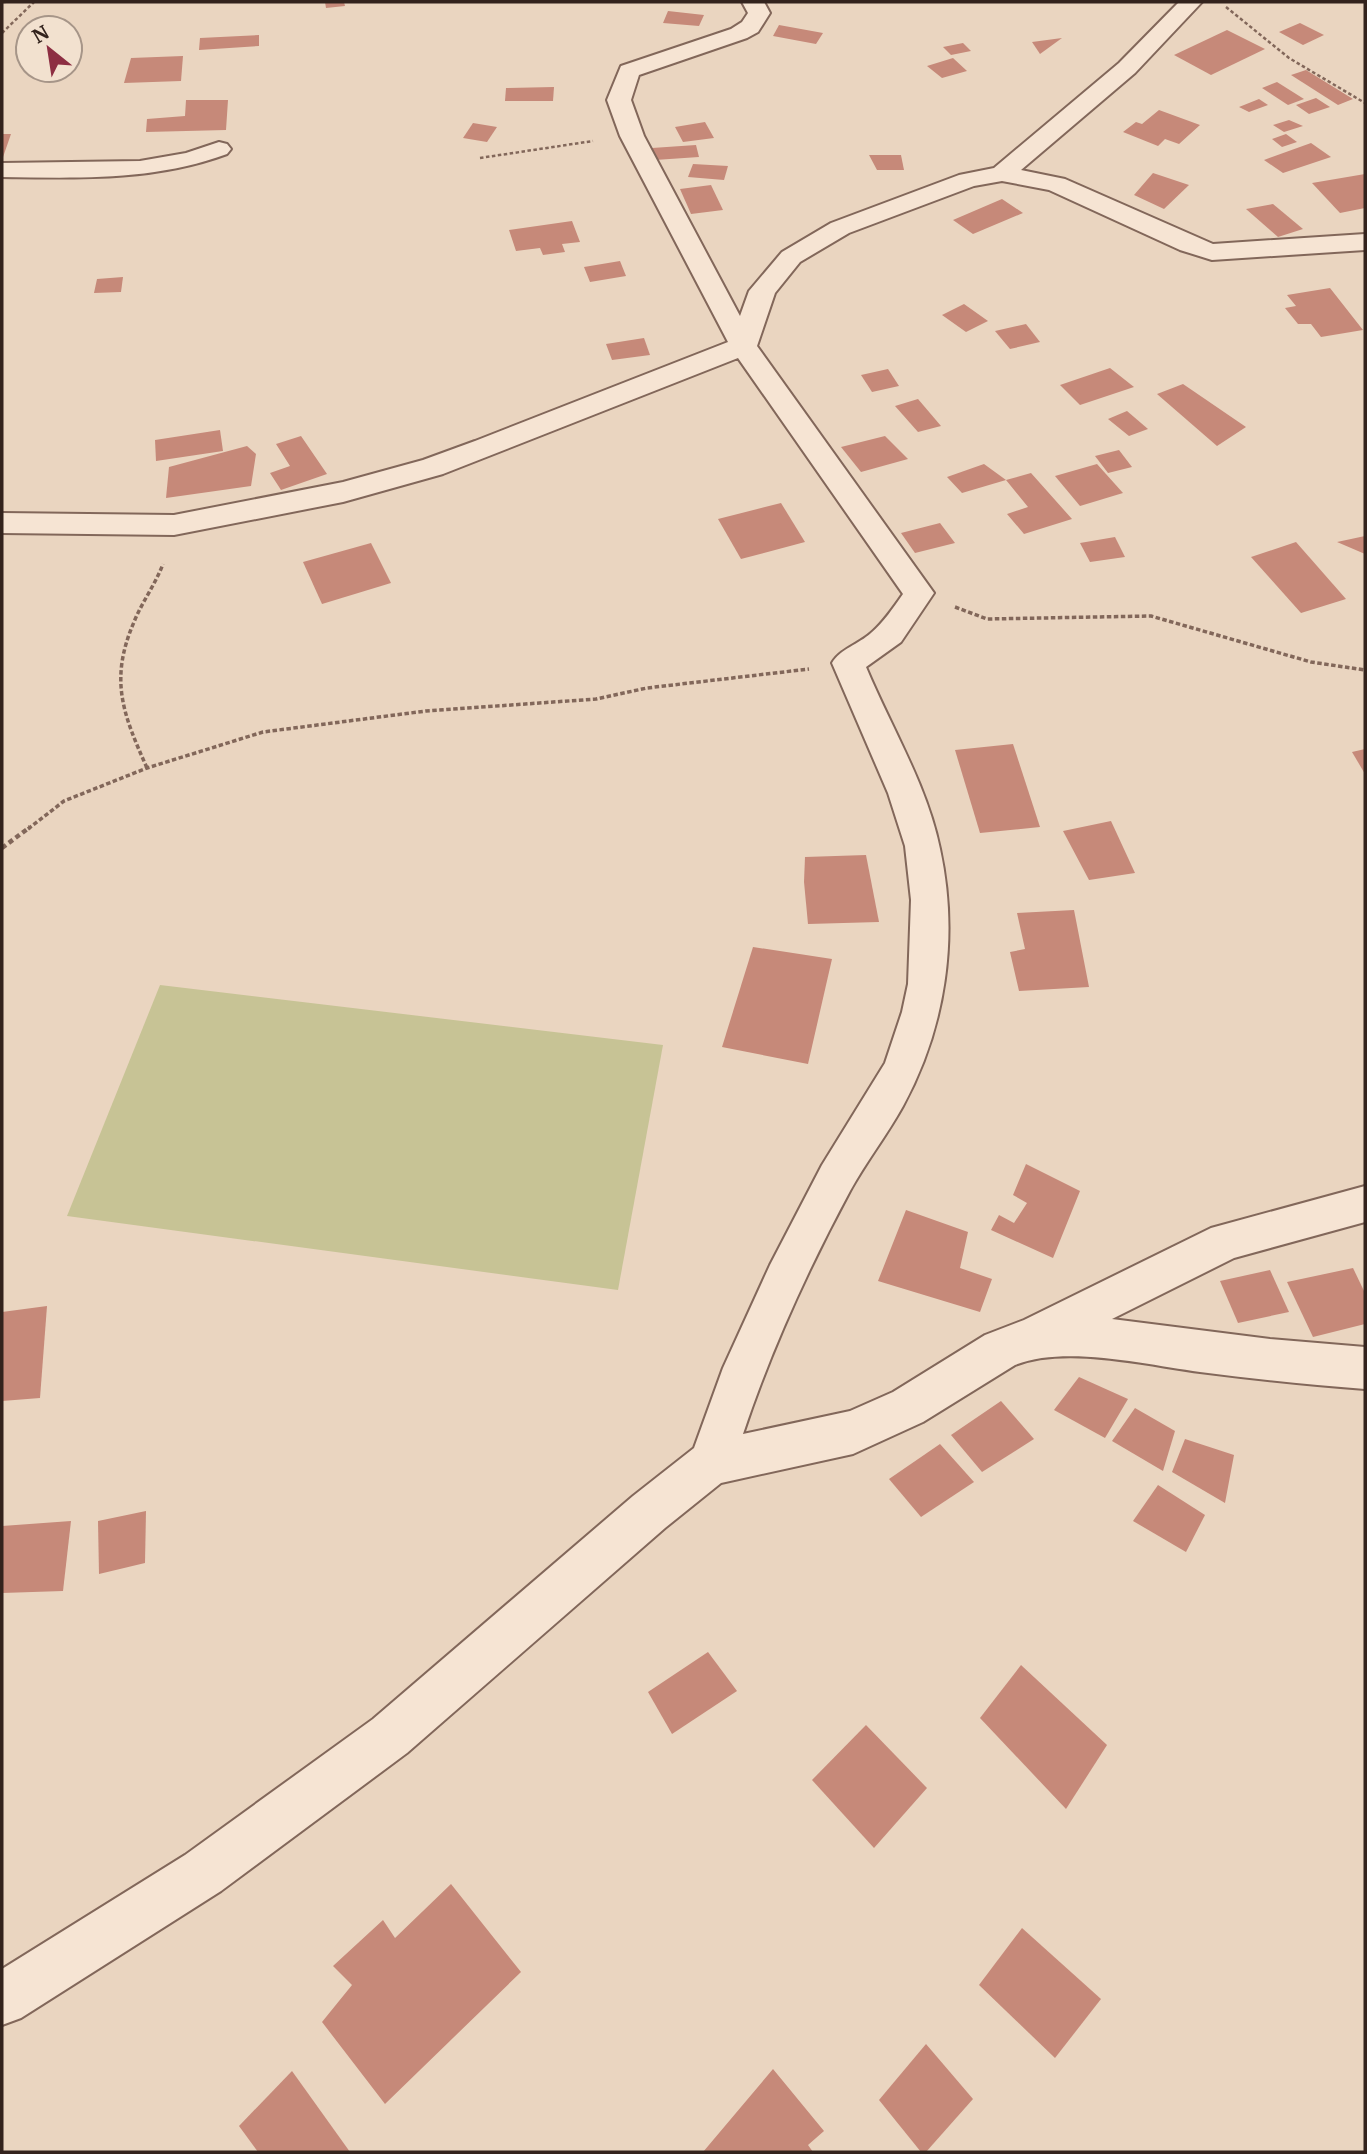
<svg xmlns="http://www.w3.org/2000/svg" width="1367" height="2154" viewBox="0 0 1367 2154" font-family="Merriweather,serif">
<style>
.green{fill:#c7c395}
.building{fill:#c68979}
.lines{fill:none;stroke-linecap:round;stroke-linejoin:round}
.minor-casing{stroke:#82675a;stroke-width:4}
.path-far2{stroke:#82675a;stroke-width:2.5;stroke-dasharray:3.5 2.5;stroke-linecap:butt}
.path-far1{stroke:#82675a;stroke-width:3.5;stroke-dasharray:4.5 2.5;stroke-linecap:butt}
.path{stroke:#82675a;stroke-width:4.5;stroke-dasharray:5 3.5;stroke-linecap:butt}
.minor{fill:#f6e4d3;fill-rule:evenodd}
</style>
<rect width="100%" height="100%" fill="#ead5c0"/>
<path class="green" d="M160,985L663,1045L618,1290L67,1216Z"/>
<g class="building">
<path d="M325,2H344L345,6L326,8Z"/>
<path d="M668,11L704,15L699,26L663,23Z"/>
<path d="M1300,23L1324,35L1303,45L1279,32Z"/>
<path d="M779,25L823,33L816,44L773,36Z"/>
<path d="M1227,30L1265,49L1211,75L1174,55Z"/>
<path d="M259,35V46L199,50L200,38Z"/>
<path d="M1062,38L1040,54L1032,42Z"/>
<path d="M963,43L971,51L951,55L943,47Z"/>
<path d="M183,56L181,81L124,83L131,58Z"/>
<path d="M953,58L967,71L942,78L927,66Z"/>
<path d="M1306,70L1353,99L1338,105L1291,75Z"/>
<path d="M1277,82L1304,99L1288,105L1262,88Z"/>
<path d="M554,87L553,101H505L506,88Z"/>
<path d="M1316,98L1330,107L1309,114L1296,105Z"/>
<path d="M1259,99L1268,105L1249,112L1239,107Z"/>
<path d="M186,100H228L226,130L146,132L147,119L185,116Z"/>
<path d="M1159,110L1200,125L1179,144L1165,139L1158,146L1123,132L1136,122L1142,124Z"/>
<path d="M1289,120L1303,126L1284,132L1273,125Z"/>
<path d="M705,122L714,138L683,142L675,127Z"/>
<path d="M473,123L497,127L487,142L463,138Z"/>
<path d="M2,134H11L2,160Z"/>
<path d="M1286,134L1297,142L1282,147L1272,139Z"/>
<path d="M1311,143L1331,157L1283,173L1264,160Z"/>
<path d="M696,145L699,157L655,160L652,148Z"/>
<path d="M869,155H901L904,170H877Z"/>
<path d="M693,164L728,166L724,180L688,177Z"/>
<path d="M1153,173L1189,185L1164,209L1134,195Z"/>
<path d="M1365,174V208L1340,213L1312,183Z"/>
<path d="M711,185L723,210L691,214L680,189Z"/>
<path d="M1002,199L1023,213L973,234L953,220Z"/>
<path d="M1273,204L1303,229L1278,237L1246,209Z"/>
<path d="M572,221L580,242L562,244L565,252L543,255L540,248L516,251L509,230Z"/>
<path d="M620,261L626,276L590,282L584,267Z"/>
<path d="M123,277L121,292L94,293L97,279Z"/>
<path d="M1330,288L1363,330L1321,337L1311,324H1298L1285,308L1296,306L1287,295Z"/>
<path d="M964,304L988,321L966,332L942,315Z"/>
<path d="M1026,324L1040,342L1010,349L995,331Z"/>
<path d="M644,338L650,355L612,360L606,344Z"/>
<path d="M1110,368L1134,387L1080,405L1060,385Z"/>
<path d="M888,369L899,386L872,392L861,375Z"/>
<path d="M1183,384L1246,427L1217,446L1157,394Z"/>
<path d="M918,399L941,426L918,432L895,406Z"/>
<path d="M1127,411L1148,429L1129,436L1108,419Z"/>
<path d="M220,430L223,451L156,461L155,440Z"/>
<path d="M301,436L327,474L281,490L270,473L290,466L276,444Z"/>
<path d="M885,436L908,459L861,472L841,447Z"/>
<path d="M247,446L256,454L251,486L166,498L169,467Z"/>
<path d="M1119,450L1132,467L1108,473L1095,456Z"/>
<path d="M984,464L1006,480L962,493L947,477Z"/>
<path d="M1097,464L1123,493L1080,506L1055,476Z"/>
<path d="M1031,473L1072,519L1024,534L1007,514L1028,507L1006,480Z"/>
<path d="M781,503L805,542L741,559L718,519Z"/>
<path d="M940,523L955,543L915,553L901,533Z"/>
<path d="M1365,536V554L1337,542Z"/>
<path d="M1115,537L1125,557L1090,562L1080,543Z"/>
<path d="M1296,542L1346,599L1301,613L1251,557Z"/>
<path d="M371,543L391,583L322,604L303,562Z"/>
<path d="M1013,744L1040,827L980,833L955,750Z"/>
<path d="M1365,749V774L1352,752Z"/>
<path d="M1111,821L1135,873L1089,880L1063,831Z"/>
<path d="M866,855L879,922L808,924L804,882L805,857Z"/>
<path d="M1074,910L1089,987L1019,991L1010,952L1025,949L1017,913Z"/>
<path d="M753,947L832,959L808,1064L722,1047Z"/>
<path d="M1026,1164L1080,1191L1053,1258L991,1230L999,1215L1014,1223L1027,1203L1013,1195Z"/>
<path d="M906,1210L968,1232L960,1268L992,1279L980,1312L878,1281Z"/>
<path d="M1353,1268L1365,1293V1324L1313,1337L1287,1282Z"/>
<path d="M1270,1270L1289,1312L1238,1323L1220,1281Z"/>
<path d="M47,1306L40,1398L2,1401V1312Z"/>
<path d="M1079,1377L1128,1399L1105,1438L1054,1410Z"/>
<path d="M1001,1401L1034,1439L982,1472L951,1435Z"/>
<path d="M1135,1408L1175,1431L1163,1471L1112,1441Z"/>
<path d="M1185,1439L1234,1455L1225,1503L1172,1472Z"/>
<path d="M940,1444L974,1482L921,1517L889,1479Z"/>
<path d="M1158,1485L1205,1515L1186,1552L1133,1521Z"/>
<path d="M146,1511L145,1563L99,1574L98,1521Z"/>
<path d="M71,1521L63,1591L2,1593V1526Z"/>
<path d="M708,1652L737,1691L672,1734L648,1692Z"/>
<path d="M1021,1665L1107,1745L1066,1809L980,1718Z"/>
<path d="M866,1725L927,1788L874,1848L812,1780Z"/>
<path d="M451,1884L521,1972L385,2104L322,2022L352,1985L333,1966L383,1920L395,1938Z"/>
<path d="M1022,1928L1101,1999L1055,2058L979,1985Z"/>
<path d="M926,2044L973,2099L926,2152H921L879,2100Z"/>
<path d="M773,2069L824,2131L808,2145L813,2152H703Z"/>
<path d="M292,2071L350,2152H258L239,2126Z"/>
</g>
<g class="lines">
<g class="minor-casing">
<g id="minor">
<path d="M742,2H764L770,13L758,32L747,38L639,75L631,100L644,136L740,316L749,291L782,252L831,223L959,175L994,168L1119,63L1179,2H1202L1135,73L1021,170L1065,179L1213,244L1365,234V250L1212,260L1180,250L1049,190L1002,181L974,186L849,233L800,262L775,293L757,346L934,593L901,642L866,667C891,727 927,785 940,849C959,936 946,1027 903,1106C887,1135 866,1162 850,1191C808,1269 771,1350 743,1434L850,1411L893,1392L985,1335L1024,1320L1211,1228L1365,1186V1222L1234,1258L1112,1319L1270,1339L1365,1347V1389C1310,1385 1255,1379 1200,1372C1146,1365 1066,1345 1015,1365L923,1422L853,1454L721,1483L665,1528L407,1753L221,1891L21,2018L2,2025V1969L185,1855L373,1719L633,1496L694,1448L723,1368L770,1265L822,1165L885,1063L902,1012L908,984L911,900L905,846L888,793L832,663C840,649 859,644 871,633C884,622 893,608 903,594L738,358L443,474L343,502L174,535L2,533V513L174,515L343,482L423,460L475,441L728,342L620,136L607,100L621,66L731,29L742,22L748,13Z"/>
<path d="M219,142L227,144L231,149L227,154C154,181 79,178 2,177V163L140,161L186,153Z"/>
</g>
</g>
<g class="path-far2">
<path d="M2,2H6"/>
<path d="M1226,7L1289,58L1365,103"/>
<path d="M2,33L34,2"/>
<path d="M480,158L593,141"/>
</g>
<g class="path-far1">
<path d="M955,607L987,619L1151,616L1311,662L1365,670"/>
<path d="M147,768C123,714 109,680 134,622C142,602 155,585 163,564"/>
<path d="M28,829L64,801L147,768L263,732L426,711L596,699L647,688L809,669"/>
</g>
<path class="path" d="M2,848L30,827"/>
<use href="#minor" class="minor"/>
</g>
<rect width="1367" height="2154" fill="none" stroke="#33231d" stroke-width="7"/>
<g transform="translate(49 49) rotate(330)"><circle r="33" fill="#f2e1cf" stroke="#a69588" stroke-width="2"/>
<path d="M0-5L12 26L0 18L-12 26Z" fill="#8d2e42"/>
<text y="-10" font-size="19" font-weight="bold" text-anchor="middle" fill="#33231d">N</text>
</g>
</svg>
